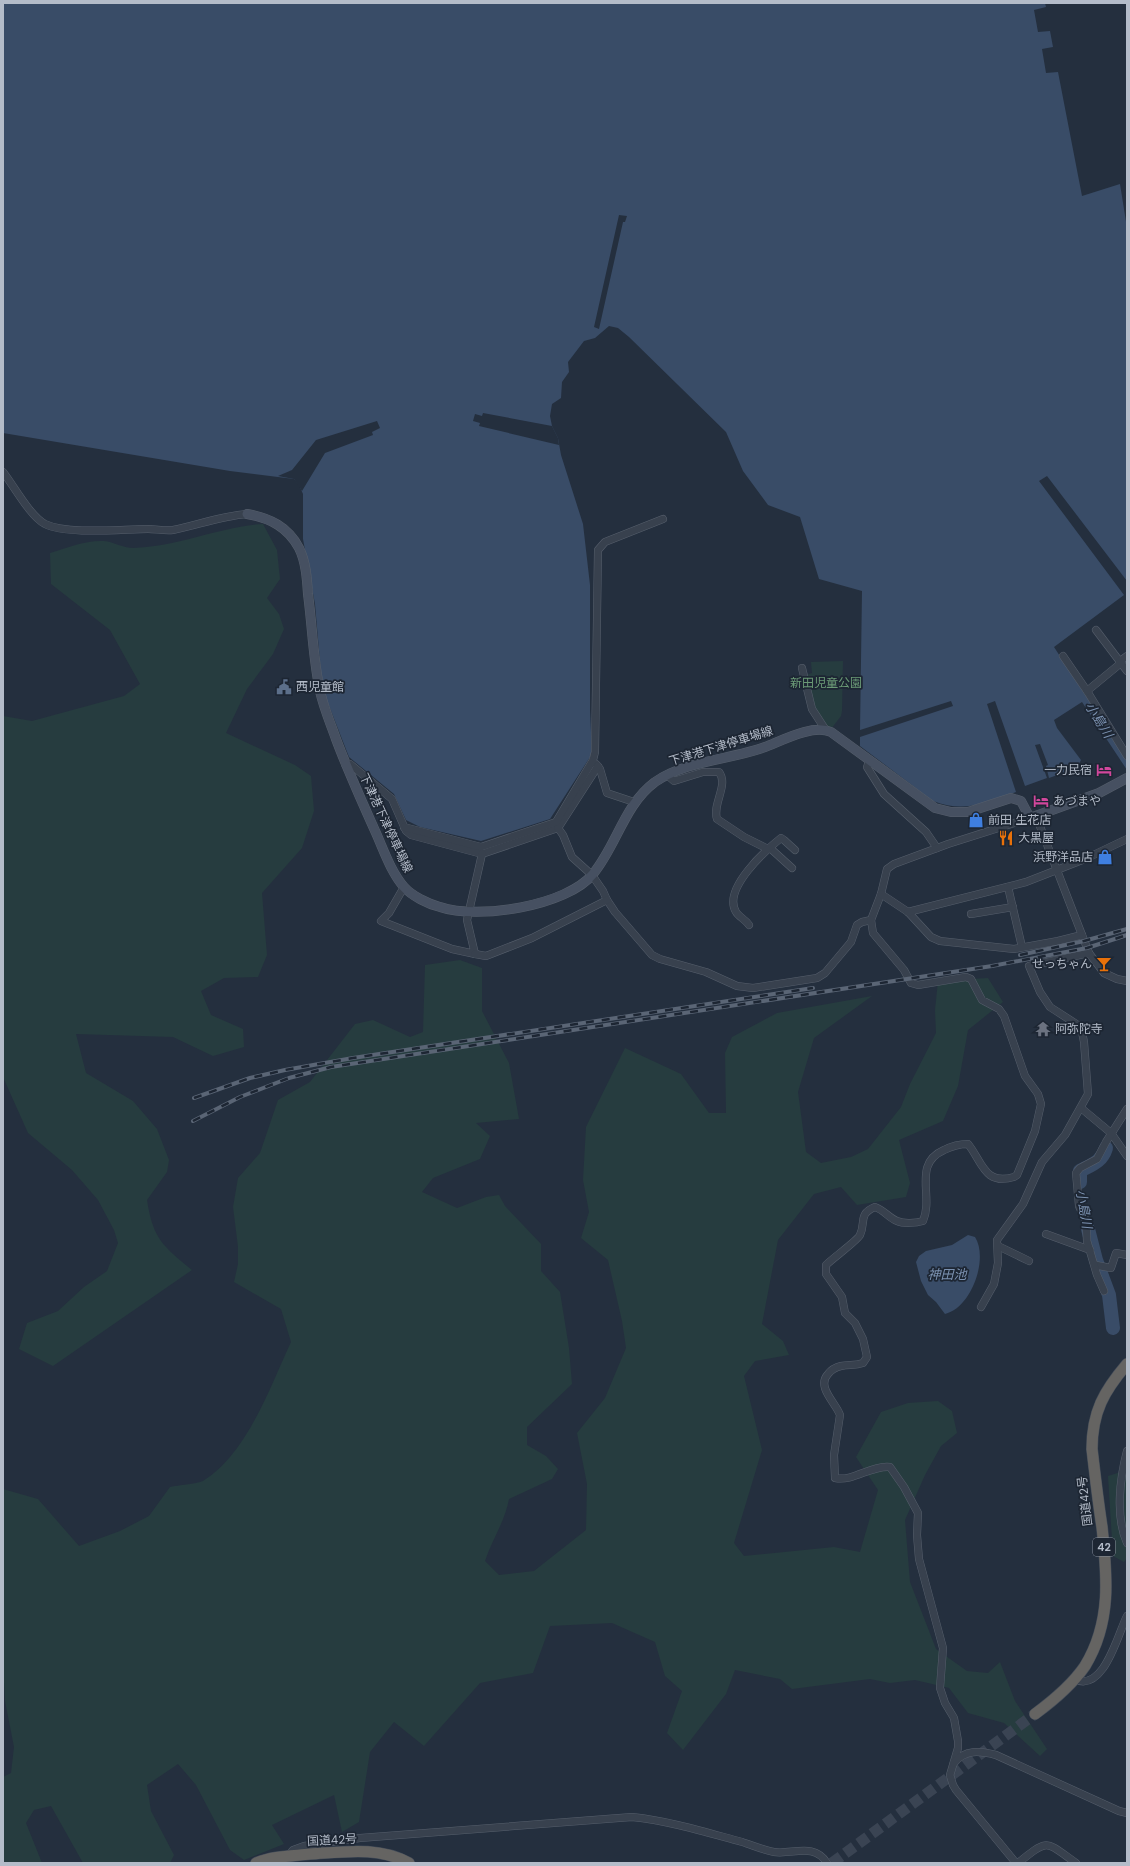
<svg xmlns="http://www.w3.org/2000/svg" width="1130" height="1866" viewBox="0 0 1130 1866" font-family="'DM Sans','Noto Sans JP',sans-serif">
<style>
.green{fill:#263c3f}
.water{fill:#394c67}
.pier{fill:#242f3e}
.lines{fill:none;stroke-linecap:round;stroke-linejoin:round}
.river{stroke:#394c67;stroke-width:14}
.trunk-tunnel{stroke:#3a4453;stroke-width:11;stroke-dasharray:11 5.5;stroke-linecap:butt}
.minor-casing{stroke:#565f6c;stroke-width:8}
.secondary-casing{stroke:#565f6c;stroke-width:10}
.trunk-casing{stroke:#434c59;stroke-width:12}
.minor{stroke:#38414e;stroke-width:7}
.secondary{stroke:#465061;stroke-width:9}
.trunk{stroke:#656462;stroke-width:11}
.rail-casing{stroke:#5a6575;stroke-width:4}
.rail{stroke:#1d2633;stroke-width:2.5;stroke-dasharray:8;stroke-linecap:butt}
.labels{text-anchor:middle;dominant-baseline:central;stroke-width:3.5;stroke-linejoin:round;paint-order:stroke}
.shield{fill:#1d2633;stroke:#878f9c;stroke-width:1}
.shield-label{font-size:11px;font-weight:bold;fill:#b4bcc9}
.park-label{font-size:12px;fill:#6b9a76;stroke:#1d2633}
.poi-label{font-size:12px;fill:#b4bcc9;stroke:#1d2633;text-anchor:start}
.street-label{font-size:12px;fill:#b4bcc9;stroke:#1d2633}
.water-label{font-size:13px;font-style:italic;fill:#7c92b1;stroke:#1d2633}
</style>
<rect width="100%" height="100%" fill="#242f3e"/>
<g class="green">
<path d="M263,524L277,550L280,579L267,598L279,614L284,629L273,654L247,689L226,733L295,765L311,776L314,811L302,848L262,893L267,955L258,977L224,978L201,991L211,1015L243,1029L244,1047L213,1056L173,1037L76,1034L86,1073L133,1101L157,1129L169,1160L167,1172L147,1200C153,1239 163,1246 192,1270L53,1366L19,1349L27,1323L58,1311L84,1287L107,1271L118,1243L114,1230L98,1200L72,1170L28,1133L3,1077V716L32,721L124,696L140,684L110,630L51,584L50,553C66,548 86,540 104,541C114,542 123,548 133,548C178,547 219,527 263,524Z"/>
<path d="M843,661L842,711L841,716L831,729C813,715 811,696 806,675L812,673L811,662Z"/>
<path d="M460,960L482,968V1011L509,1063L519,1119L476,1123L490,1136L480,1159L433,1178L422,1192L457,1208L486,1197L499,1195L505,1206L541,1244V1271L560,1292L569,1348L572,1384L527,1427V1445L546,1456L558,1469L552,1479L509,1499C505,1521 492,1540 485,1561L499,1575L534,1571L586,1530L587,1484L577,1433L605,1398L626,1348L622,1321L608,1260L581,1238L589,1212L583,1180L586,1127L625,1048L681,1074L709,1113H726L725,1053L732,1037L777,1013L872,996L814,1038L798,1092L806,1152L821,1163L851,1157L868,1149L901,1107L910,1084L936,1033L935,1010L938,981L988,978L1003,1002L968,1030L958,1086L943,1121L899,1140L910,1183L906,1197L857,1205L841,1187L814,1194L778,1240L762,1324L783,1341L789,1355L755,1361L744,1376L762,1450L734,1543L744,1556L834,1547L860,1552L878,1490L856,1457L881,1412L908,1403L938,1401L952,1411L957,1433L941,1446L925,1475L905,1520L910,1582L936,1649L967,1671L988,1673L1000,1662L1015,1701L1047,1749L1040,1756L1004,1723L968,1713L949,1688L915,1680L890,1683L870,1679L792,1689L780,1679L735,1670L726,1694L683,1750L667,1733L682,1691L665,1676L655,1642L612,1623L550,1626L533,1673L480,1683L424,1746L394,1722L370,1752L359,1822L342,1832L334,1795L272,1825L284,1844L244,1860L230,1850L196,1785L178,1764L147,1785L151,1811L174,1855L170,1863H83L51,1806L34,1810L26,1823L42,1863H3V1777L11,1773L14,1747L5,1701L3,1664V1489L38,1499L79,1546L120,1531L149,1516L170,1487C178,1485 196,1484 203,1481C247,1454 270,1387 291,1342L281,1309L234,1282L238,1264V1247L233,1207L238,1178L260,1153L278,1100L310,1082L355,1024L373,1020L410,1037L423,1032L425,965Z"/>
<path d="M1127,1470V1558L1124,1562L1113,1556L1108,1476Z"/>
</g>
<g class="water">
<path d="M3,3H1045L1046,7L1034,10L1038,32L1050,31L1053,47L1042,49L1046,73L1058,72L1082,196L1120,184L1127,228V581L1047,476L1039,481L1124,595L1054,647L1127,759V770L1082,702L1054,720L1057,728L1081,760L1077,768L1049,778L1046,766L1048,765L1040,744L1035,745L1047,778L1025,786L995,701L987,704L1016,792C986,803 964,813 933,801L860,746V737L953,706L951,701L860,730L862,591L819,579L800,517L768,505L743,471L726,432L629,337L618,328L609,326L595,338L584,341L568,362L569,372L562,382L561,398L552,404L550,416L552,426L558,438L561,455L583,524L590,585V710L592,754L550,819L481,841L420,827L406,820L394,794L349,757L326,698L321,673L315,604L303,539V494L299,485L294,479L230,471L3,433Z"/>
<path d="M968,1235L975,1237C989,1259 971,1308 945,1314L936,1302L928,1295L921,1281L916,1262L919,1256L926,1251L952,1245Z"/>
</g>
<g class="pier">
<path d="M619,215L627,216L625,222H623L599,329L594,327Z"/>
<path d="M483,413L552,426L558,438L559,445L479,426L480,423L473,421L475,414L482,416Z"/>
<path d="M377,421L380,428L372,432L373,435L325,453L302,491L294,479L278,476L292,470L316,440Z"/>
</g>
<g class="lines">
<g class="river">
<path d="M1080,1182V1171C1091,1165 1102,1162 1106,1148"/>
<path d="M1088,1229L1096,1260L1109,1295L1113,1328"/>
</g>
<path class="trunk-tunnel" d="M832,1863L1035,1714"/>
<g class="minor-casing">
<g id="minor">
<path d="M3,472C14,486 30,516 45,524C68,535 122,529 148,529C156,529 165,531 173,530C198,525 221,516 247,514"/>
<path d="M1096,630L1127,671"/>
<path d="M1063,656L1087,691L1127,756"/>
<path d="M1120,661L1127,656"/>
<path d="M802,668L812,709L825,729"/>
<path d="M1087,691L1121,663"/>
<path d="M870,760L867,767L884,794L926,832L937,848"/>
<path d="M345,764H350L392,799L406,831L411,835L482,854L558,828"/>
<path d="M596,764L600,769L607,793L634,802"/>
<path d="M598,766L558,828L563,835L572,857L592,875L603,891L607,900L615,912L652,955L660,959L706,972L737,986L753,988L817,978L825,973L851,942L857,925L862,922L871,920L881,894L887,869L894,864L948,844L1030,818"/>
<path d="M667,775L674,781L703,772H719C729,785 712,804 717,819L744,837L768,849"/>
<path d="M1036,816L1089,953L1104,973L1117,979L1127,981"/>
<path d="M404,827L481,847L556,822L593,760L595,752L598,550L605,542L663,519"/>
<path d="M770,848L792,868"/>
<path d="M404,887L389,913L381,921L452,949L475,954L467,920L482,854"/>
<path d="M1008,887L1022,947"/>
<path d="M881,894L908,912L931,937L940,941L1014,949L1058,941L1082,935"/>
<path d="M908,912L1026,882L1085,859L1127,839"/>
<path d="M971,914L1013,907"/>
<path d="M871,920L873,933L904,970L911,983L918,985L966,977L971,979L982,1000L999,1009L1004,1016L1025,1076L1038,1094L1041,1104L1035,1131L1017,1175L1014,1177C984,1186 982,1161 968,1144C959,1144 952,1146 944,1150C912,1164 934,1196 923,1221C916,1223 904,1224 897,1221C889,1218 884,1210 875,1207C858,1214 866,1222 860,1235C858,1240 833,1258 826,1265V1274L842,1297L845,1313L855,1323L863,1339L867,1357L863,1363C854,1366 849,1364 841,1366C837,1367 831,1370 828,1374C816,1387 836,1403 840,1415L834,1455L835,1478C853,1482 871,1465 890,1467L904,1487L918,1513L917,1535L919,1559L943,1648L940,1688L945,1703L954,1718L958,1741V1748L950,1775L953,1785L956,1790L1016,1863"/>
<path d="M749,925C746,920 739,917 736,912C722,889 766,850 781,838L784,840L795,850"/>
<path d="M475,954L486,956L532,938L607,900"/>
<path d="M1081,1108L1111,1133L1127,1156"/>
<path d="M1046,1234L1090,1250"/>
<path d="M998,1246L1029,1261"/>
<path d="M1095,1265L1111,1268L1116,1253L1127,1255"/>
<path d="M1104,1291L1097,1275L1087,1241L1086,1221L1079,1206L1076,1173L1080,1168L1097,1159L1106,1142L1127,1109"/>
<path d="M981,1307L994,1284L998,1263L997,1240L1023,1204L1042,1162L1065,1135L1088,1094L1084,1042L1081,1027L1050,1007L1040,992L1029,966L1089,953"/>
<path d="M1127,1451C1120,1478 1115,1516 1127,1543"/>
<path d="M1074,1679C1104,1694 1118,1633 1127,1616"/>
<path d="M954,1763C965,1749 980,1751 996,1755L1119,1811L1127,1813"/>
<path d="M288,1856L293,1850L304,1846L360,1838L632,1817C670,1821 705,1832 742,1842C752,1845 763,1850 774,1852C792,1855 814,1842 827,1863"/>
<path d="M1018,1863C1049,1838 1045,1841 1076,1863"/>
</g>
</g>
<g class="secondary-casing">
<path id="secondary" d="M247,514C270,518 288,527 299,548C306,562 307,579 308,594C312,624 313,656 319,686C322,704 330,722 336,739C348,771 362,802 376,833C384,851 391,872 404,887C412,896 428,904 440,907C478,920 567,906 593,874C617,845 624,805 655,782C687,760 730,760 765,747C783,740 813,724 831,732L935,808L951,812H968L1011,798L1021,801L1030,818L1099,793L1127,778"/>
</g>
<g class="trunk-casing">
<g id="trunk">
<path d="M1035,1714C1054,1700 1072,1685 1085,1666C1112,1622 1107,1575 1102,1527C1098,1501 1095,1475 1092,1449C1092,1412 1104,1391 1127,1364"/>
<path d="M256,1863C273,1856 292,1856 310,1854C343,1852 379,1846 409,1863"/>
</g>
</g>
<use href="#minor" class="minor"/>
<use href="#secondary" class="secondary"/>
<use href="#trunk" class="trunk"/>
<g class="rail-casing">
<g id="rail">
<path d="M1020,955L1084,941L1127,929"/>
<path d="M194,1098L250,1078L285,1070L353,1058L813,988"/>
<path d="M193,1121L240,1097L289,1078L331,1067L992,966L1087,948L1127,935"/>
</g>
</g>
<use href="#rail" class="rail"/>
</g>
<defs>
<g id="civic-bare" transform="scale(1.2)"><path d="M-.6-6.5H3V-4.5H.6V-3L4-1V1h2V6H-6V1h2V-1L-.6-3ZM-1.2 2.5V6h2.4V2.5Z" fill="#5c6f8a" stroke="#1d2633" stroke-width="2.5" paint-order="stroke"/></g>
<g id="hotel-bare" transform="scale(1.2)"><path d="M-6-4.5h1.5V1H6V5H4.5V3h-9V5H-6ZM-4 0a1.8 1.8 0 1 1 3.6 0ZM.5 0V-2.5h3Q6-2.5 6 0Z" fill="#d1479c" stroke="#1d2633" stroke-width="2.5" paint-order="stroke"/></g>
<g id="shop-bare" transform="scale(1.2)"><path d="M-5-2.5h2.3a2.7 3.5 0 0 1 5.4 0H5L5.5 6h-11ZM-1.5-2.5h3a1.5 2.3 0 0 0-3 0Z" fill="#3f7fe0" stroke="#1d2633" stroke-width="2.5" paint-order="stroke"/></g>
<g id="restaurant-bare" transform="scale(1.2)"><path d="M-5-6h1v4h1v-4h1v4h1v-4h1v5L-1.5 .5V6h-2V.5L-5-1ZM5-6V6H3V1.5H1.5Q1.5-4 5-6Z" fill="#e8710a" stroke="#1d2633" stroke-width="2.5" paint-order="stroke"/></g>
<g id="bar-bare" transform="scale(1.2)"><path d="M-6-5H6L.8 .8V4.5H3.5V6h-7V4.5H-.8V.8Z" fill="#e8710a" stroke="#1d2633" stroke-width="2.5" paint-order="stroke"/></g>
<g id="temple-bare" transform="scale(1.2)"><path d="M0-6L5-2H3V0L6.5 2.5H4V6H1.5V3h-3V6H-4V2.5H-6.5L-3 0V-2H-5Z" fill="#6b7280" stroke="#1d2633" stroke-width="2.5" paint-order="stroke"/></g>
</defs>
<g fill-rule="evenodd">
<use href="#civic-bare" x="284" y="687"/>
<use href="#hotel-bare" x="1104" y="770"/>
<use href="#hotel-bare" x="1041" y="801"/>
<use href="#shop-bare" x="976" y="820"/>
<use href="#restaurant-bare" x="1006" y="838"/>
<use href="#shop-bare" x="1105" y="857"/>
<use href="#bar-bare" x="1104" y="964"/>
<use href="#temple-bare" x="1043" y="1029"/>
</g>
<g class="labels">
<rect class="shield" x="1093" y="1538" width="22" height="18" rx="3"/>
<g class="shield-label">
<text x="1104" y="1547">42</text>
</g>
<g class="park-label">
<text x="826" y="683">新田児童公園</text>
</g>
<g class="poi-label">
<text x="296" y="687">西児童館</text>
<text x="1092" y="770" text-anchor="end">一力民宿</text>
<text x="1053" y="801">あづまや</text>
<text x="988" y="820">前田 生花店</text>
<text x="1018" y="838">大黒屋</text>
<text x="1093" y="857" text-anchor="end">浜野洋品店</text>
<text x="1092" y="964" text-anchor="end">せっちゃん</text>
<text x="1055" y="1029">阿弥陀寺</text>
</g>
<g class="street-label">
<text transform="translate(721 746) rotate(-17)">下津港下津停車場線</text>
<text transform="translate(386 823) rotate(65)">下津港下津停車場線</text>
<text transform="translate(1085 1501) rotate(-97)">国道42号</text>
<text transform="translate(332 1840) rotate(-3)">国道42号</text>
</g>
<g class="water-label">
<text transform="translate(1099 720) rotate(58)">小島川</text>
<text transform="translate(1084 1209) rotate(80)">小島川</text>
<text x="947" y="1274">神田池</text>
</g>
</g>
<rect width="1130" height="1866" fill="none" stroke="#b4bcc9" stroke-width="8"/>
</svg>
